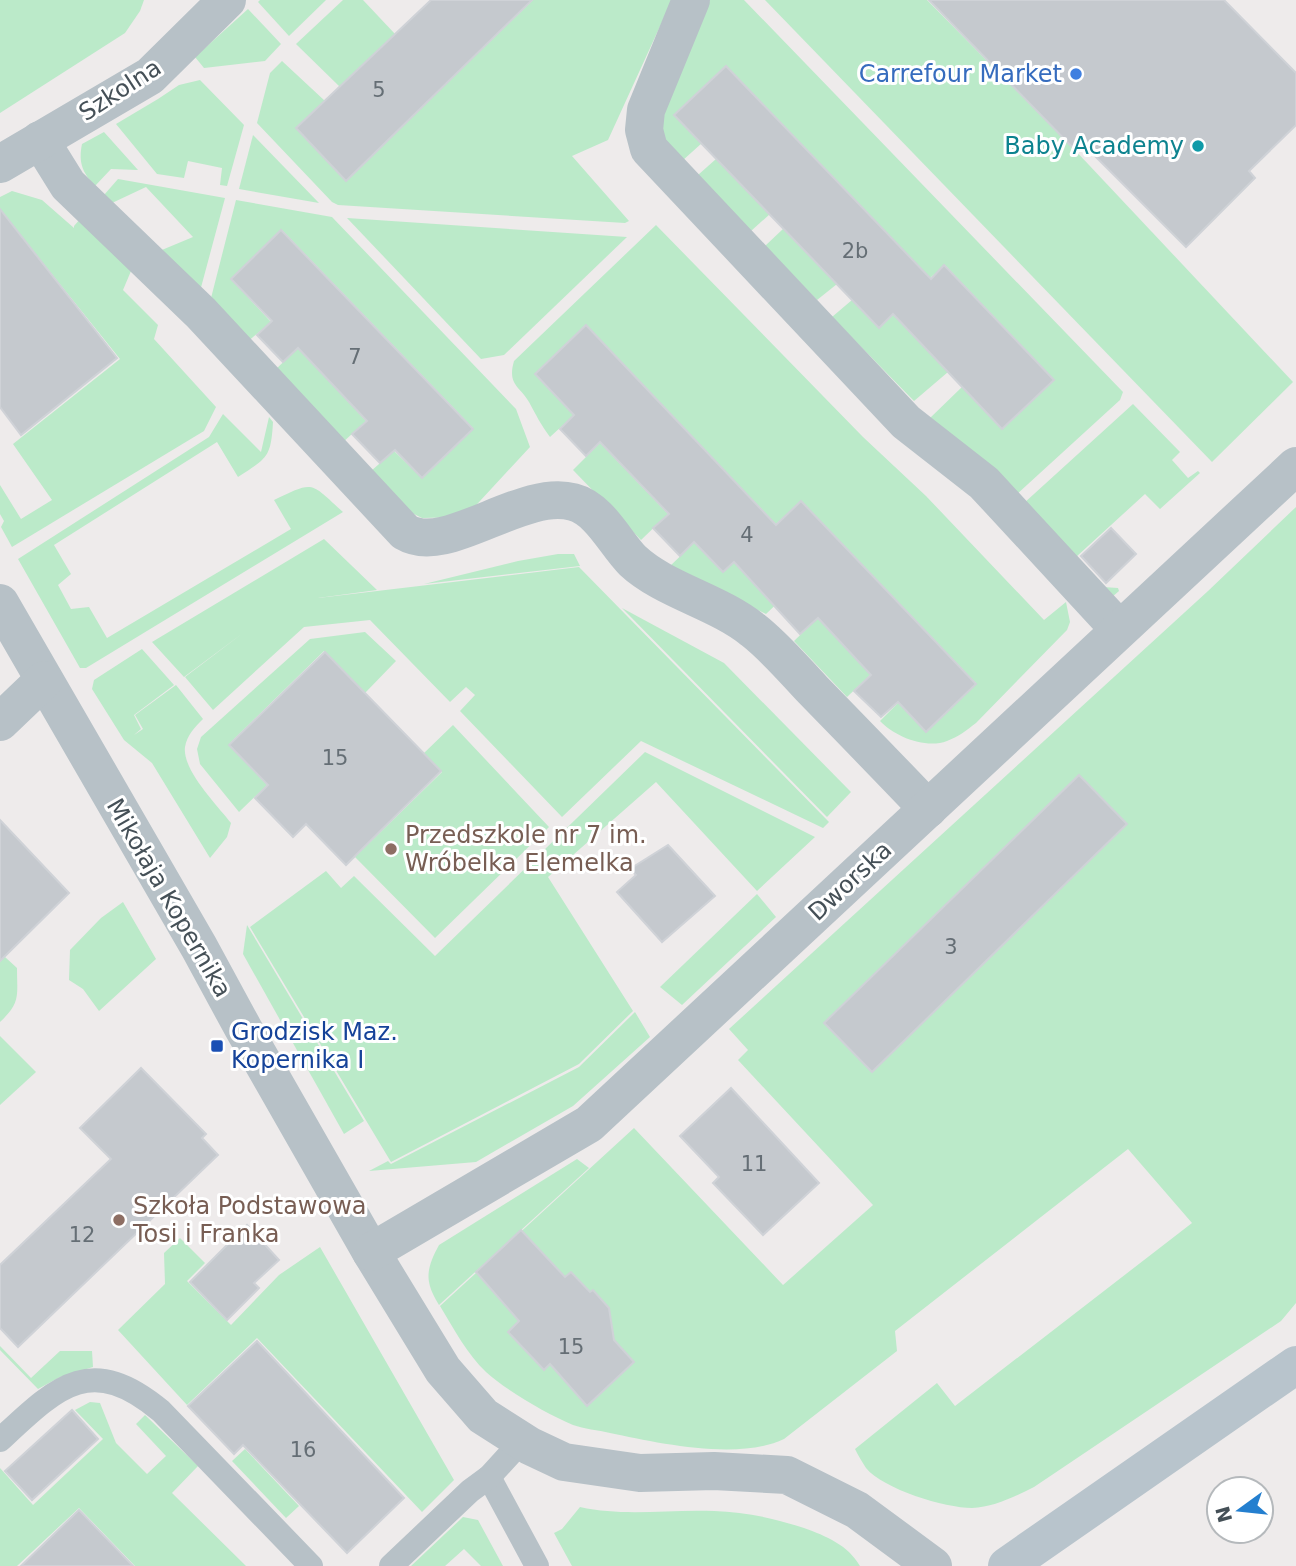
<svg xmlns="http://www.w3.org/2000/svg" width="1296" height="1566" viewBox="0 0 1296 1566" font-family="'DejaVu Sans',sans-serif">
<style>
.green{fill:#bbeac9}
.building{fill:#c5c9ce;stroke:#cfd2d7;stroke-width:2}
.lines{fill:none;stroke-linecap:round;stroke-linejoin:round}
.lane{stroke:#b7c1c7;stroke-width:24}
.street{stroke:#b7c1c7;stroke-width:38}
.secondary{stroke:#b8c4cc;stroke-width:38}
.shop-dot{fill:#3f7fe0;stroke:#fff;stroke-width:2.5}
.culture-dot{fill:#0f9aa8;stroke:#fff;stroke-width:2.5}
.education-dot{fill:#8d6e63;stroke:#fff;stroke-width:2.5}
.transit-dot{fill:#1a4fb4;stroke:#fff;stroke-width:2.5}
.labels{text-anchor:middle;dominant-baseline:central;stroke-width:6;stroke-linejoin:round;paint-order:stroke}
.number-label{font-size:21px;fill:#656e75}
.shop-label{font-size:24px;fill:#366cbe;stroke:#fff;text-anchor:end}
.street-label{font-size:24px;fill:#455057;stroke:#fff}
.culture-label{font-size:24px;fill:#0d838f;stroke:#fff;text-anchor:end}
.education-label{font-size:24px;fill:#785e54;stroke:#fff;text-anchor:start}
.transit-label{font-size:24px;fill:#164399;stroke:#fff;text-anchor:start}
</style>
<rect width="100%" height="100%" fill="#eeebeb"/>
<g class="green">
<path d="M0,0H144L140,11L125,33L0,113Z"/>
<path d="M260,0H326L289,36L258,2Z"/>
<path d="M343,0H363L395,34L340,87L296,44Z"/>
<path d="M533,0H672L608,140L572,156L629,221L625,223L338,205L332,202L257,123L270,73L282,61L325,101L346,181Z"/>
<path d="M710,0H744L1123,392L1120,400L1016,495L930,418L962,387L1003,429L1054,380L945,265L930,278L726,66L675,115L702,143L682,161L662,136L663,105Z"/>
<path d="M765,0H927L1073,148L1293,382L1212,462Z"/>
<path d="M248,9L281,44L265,61L204,68L195,57Z"/>
<path d="M200,80L244,125L227,186L220,185L222,168L188,161L184,178L157,174L116,124L158,99L179,85Z"/>
<path d="M104,132L138,170L111,169L95,186C83,173 78,163 82,144Z"/>
<path d="M253,135L319,203L239,189Z"/>
<path d="M716,159L770,214L751,231L698,175Z"/>
<path d="M118,179L225,198L199,295L157,252L193,237L146,187L112,203L104,195Z"/>
<path d="M12,191L42,200L74,228V226L81,218L131,271L123,290L158,325L154,339L216,407L204,431L12,547L1,527L4,521L0,514V485L21,519L52,500L13,444L120,359L15,228L0,239V197Z"/>
<path d="M236,200L332,217L516,409L530,447L468,514L461,517L422,518L408,511L371,471L394,451L422,478L473,428L282,230L231,279L271,322L246,343L209,306Z"/>
<path d="M347,218L627,237L504,355L481,359Z"/>
<path d="M656,225L863,437L926,496L1044,620L1066,602L1070,622L1067,630L976,723C967,730 958,737 947,741C926,749 895,737 880,721L898,703L926,732L976,683L801,501L776,524L585,325L535,374L574,415L550,437C541,425 536,415 529,402C520,386 507,385 514,361Z"/>
<path d="M783,229L837,284L817,300L765,246Z"/>
<path d="M852,300L879,328L893,315L948,372L914,401L832,317Z"/>
<path d="M298,348L366,421L341,444L274,371Z"/>
<path d="M1133,404L1180,452L1172,460L1188,478L1198,471L1200,473L1160,509L1145,494L1076,557L1103,587L1118,588L1119,591L1112,597L1023,504Z"/>
<path d="M223,414L261,452L269,417L273,422C271,458 267,458 238,477L217,442L54,545L71,574L58,585L71,609L89,607L107,638L291,529L274,500C315,480 310,482 343,512L86,668H80L18,559L209,437Z"/>
<path d="M600,443L668,514L641,540L573,470Z"/>
<path d="M1296,507V1303L1281,1321L1034,1487C1014,1497 994,1507 972,1508C945,1508 883,1489 866,1468C862,1462 858,1455 855,1449L937,1383L955,1406L1192,1223L1128,1149L895,1331L897,1351L784,1439C738,1461 658,1443 610,1433C598,1430 584,1429 573,1425C547,1414 507,1391 486,1372C467,1354 454,1329 440,1306L634,1128L783,1285L873,1205L738,1060L748,1050L729,1029L1208,591Z"/>
<path d="M324,539L377,590L318,598L579,567L829,822L823,828L641,741L562,817L460,711L475,695L466,687L450,702L370,620L304,627L213,710L185,677L243,633L184,677L152,642Z"/>
<path d="M695,542L724,572L750,547L791,590L766,614L669,567Z"/>
<path d="M558,554H574L580,566L424,584L518,561Z"/>
<path d="M622,608L724,663L851,792L827,817Z"/>
<path d="M818,618L871,674L847,697L794,641Z"/>
<path d="M365,632L396,661L365,693L324,651L229,744L267,785L239,812L200,764L197,749L201,737L310,639Z"/>
<path d="M142,649L174,685L134,715L141,729L134,735L143,729L135,715L176,685L203,719C195,727 187,735 185,747C182,770 217,805 231,823L227,837L210,858L152,763L124,740L92,689L94,680Z"/>
<path d="M453,725L549,827L435,938L355,857L442,772L424,753Z"/>
<path d="M645,752L815,837L757,891L656,782L548,877L633,1011L579,1064L391,1162L250,927L326,871L341,888L354,876L435,956Z"/>
<path d="M757,894L776,917L682,1005L660,987Z"/>
<path d="M123,902L156,959L99,1011L83,989L69,980L70,950L101,918Z"/>
<path d="M247,925L364,1121L344,1134L243,954Z"/>
<path d="M5,957L17,968C17,996 21,1002 0,1022V962Z"/>
<path d="M635,1012L650,1037L573,1106L476,1162L369,1171L388,1161L391,1164L579,1067Z"/>
<path d="M0,1036L36,1072L0,1105Z"/>
<path d="M577,1159L589,1168L439,1305C424,1281 426,1269 439,1245Z"/>
<path d="M180,1238L205,1263L187,1281L231,1325L279,1275L320,1247L454,1480L422,1512L257,1338L187,1405L118,1330L165,1284L164,1253Z"/>
<path d="M0,1346L31,1378L60,1351H92L93,1367L60,1377L38,1389L0,1350Z"/>
<path d="M90,1402L100,1403L116,1443L147,1474L166,1456L136,1424L145,1415L198,1466L172,1493L246,1566H135L79,1508L17,1566H0V1468L33,1505L103,1439L75,1410Z"/>
<path d="M245,1449L299,1506L286,1518L232,1461Z"/>
<path d="M580,1507C625,1517 669,1509 714,1511C745,1512 774,1518 804,1528C826,1536 848,1545 860,1566H572L554,1533L562,1529Z"/>
<path d="M463,1517L478,1520L503,1566H481L464,1549L445,1566H411Z"/>
</g>
<g class="building">
<path d="M431,0H532L346,181L296,128Z"/>
<path d="M929,0H1224L1296,73V125L1249,171L1255,178L1186,247L1080,141L1073,148Z"/>
<path d="M726,66L931,279L944,265L1054,380L1002,429L893,314L879,328L674,115Z"/>
<path d="M0,209L117,358L21,435L0,407Z"/>
<path d="M281,230L473,429L422,478L395,450L380,463L352,434L367,421L298,348L283,362L257,335L272,321L231,279Z"/>
<path d="M586,325L776,525L801,501L976,684L926,732L898,702L881,717L854,691L871,675L818,618L800,634L734,562L723,572L694,542L680,556L653,528L669,514L600,442L586,456L560,429L574,415L535,374Z"/>
<path d="M1111,528L1136,554L1106,583L1081,556Z"/>
<path d="M325,652L441,771L346,865L306,824L293,837L255,798L268,785L229,745Z"/>
<path d="M1079,775L1127,824L872,1072L824,1023Z"/>
<path d="M0,820L69,893L0,961Z"/>
<path d="M668,845L715,896L662,942L617,892L636,875L630,869Z"/>
<path d="M141,1068L206,1134L202,1138L218,1155L18,1347L0,1328V1265L111,1159L80,1128Z"/>
<path d="M731,1088L819,1183L763,1235L713,1183L719,1177L680,1136Z"/>
<path d="M247,1225L279,1260L254,1283L259,1288L227,1320L190,1282Z"/>
<path d="M521,1230L565,1277L571,1272L590,1292L593,1290L609,1308L614,1340L634,1362L587,1406L550,1364L544,1370L508,1332L519,1321L476,1272Z"/>
<path d="M257,1341L404,1498L347,1553L243,1445L234,1454L188,1406Z"/>
<path d="M72,1410L98,1439L32,1500L5,1471Z"/>
<path d="M79,1510L133,1566H21Z"/>
</g>
<g class="lines">
<g class="lane">
<path d="M0,1440C57,1387 90,1352 161,1411L311,1566"/>
<path d="M489,1477L537,1566"/>
<path d="M391,1566L470,1491L489,1477L522,1441"/>
</g>
<g class="street">
<path d="M691,0L646,110L644,130L649,149L906,422L984,483L1119,629"/>
<path d="M40,140L68,185L201,313L405,532C447,557 521,488 573,502C600,509 615,543 633,561C664,590 719,602 753,630C775,647 794,670 813,690C852,730 890,769 928,809"/>
<path d="M0,164L150,76L227,0"/>
<path d="M0,603L199,947L243,1028L371,1252L443,1370L483,1416L530,1446L564,1462L640,1473L714,1471L787,1475L857,1510L933,1566"/>
<path d="M0,722L44,680"/>
<path d="M371,1252L589,1124L1296,466"/>
</g>
<path class="secondary" d="M1007,1566L1296,1365"/>
</g>
<circle class="shop-dot" cx="1076" cy="74" r="7"/>
<circle class="culture-dot" cx="1198" cy="146" r="7"/>
<g class="education-dot">
<circle cx="391" cy="849" r="7"/>
<circle cx="119" cy="1220" r="7"/>
</g>
<rect class="transit-dot" x="210" y="1039" width="14" height="14" rx="3.5"/>
<g class="labels">
<g class="number-label">
<text x="379" y="90">5</text>
<text x="855" y="251">2b</text>
<text x="355" y="357">7</text>
<text x="747" y="535">4</text>
<text x="335" y="758">15</text>
<text x="951" y="947">3</text>
<text x="754" y="1164">11</text>
<text x="82" y="1235">12</text>
<text x="571" y="1347">15</text>
<text x="303" y="1450">16</text>
</g>
<g class="shop-label">
<text x="1062" y="74">Carrefour Market</text>
</g>
<g class="street-label">
<text transform="translate(120 90) rotate(-33)">Szkolna</text>
<text transform="translate(850 881) rotate(-43)">Dworska</text>
<text transform="translate(169 898) rotate(60)">Mikołaja Kopernika</text>
</g>
<g class="culture-label">
<text x="1184" y="146">Baby Academy</text>
</g>
<g class="education-label">
<text x="405" y="835">Przedszkole nr 7 im.<tspan x="405" dy="28">Wróbelka Elemelka</tspan></text>
<text x="133" y="1206">Szkoła Podstawowa<tspan x="133" dy="28">Tosi i Franka</tspan></text>
</g>
<g class="transit-label">
<text x="231" y="1032">Grodzisk Maz.<tspan x="231" dy="28">Kopernika I</tspan></text>
</g>
</g>
<g transform="translate(1240 1510) rotate(255)"><circle r="33" fill="#ffffff" stroke="#b5b9bc" stroke-width="2"/>
<path d="M0-5L12 26L0 18L-12 26Z" fill="#247fcf"/>
<text y="-10" font-size="19" font-weight="bold" text-anchor="middle" fill="#455057">N</text>
</g>
</svg>
